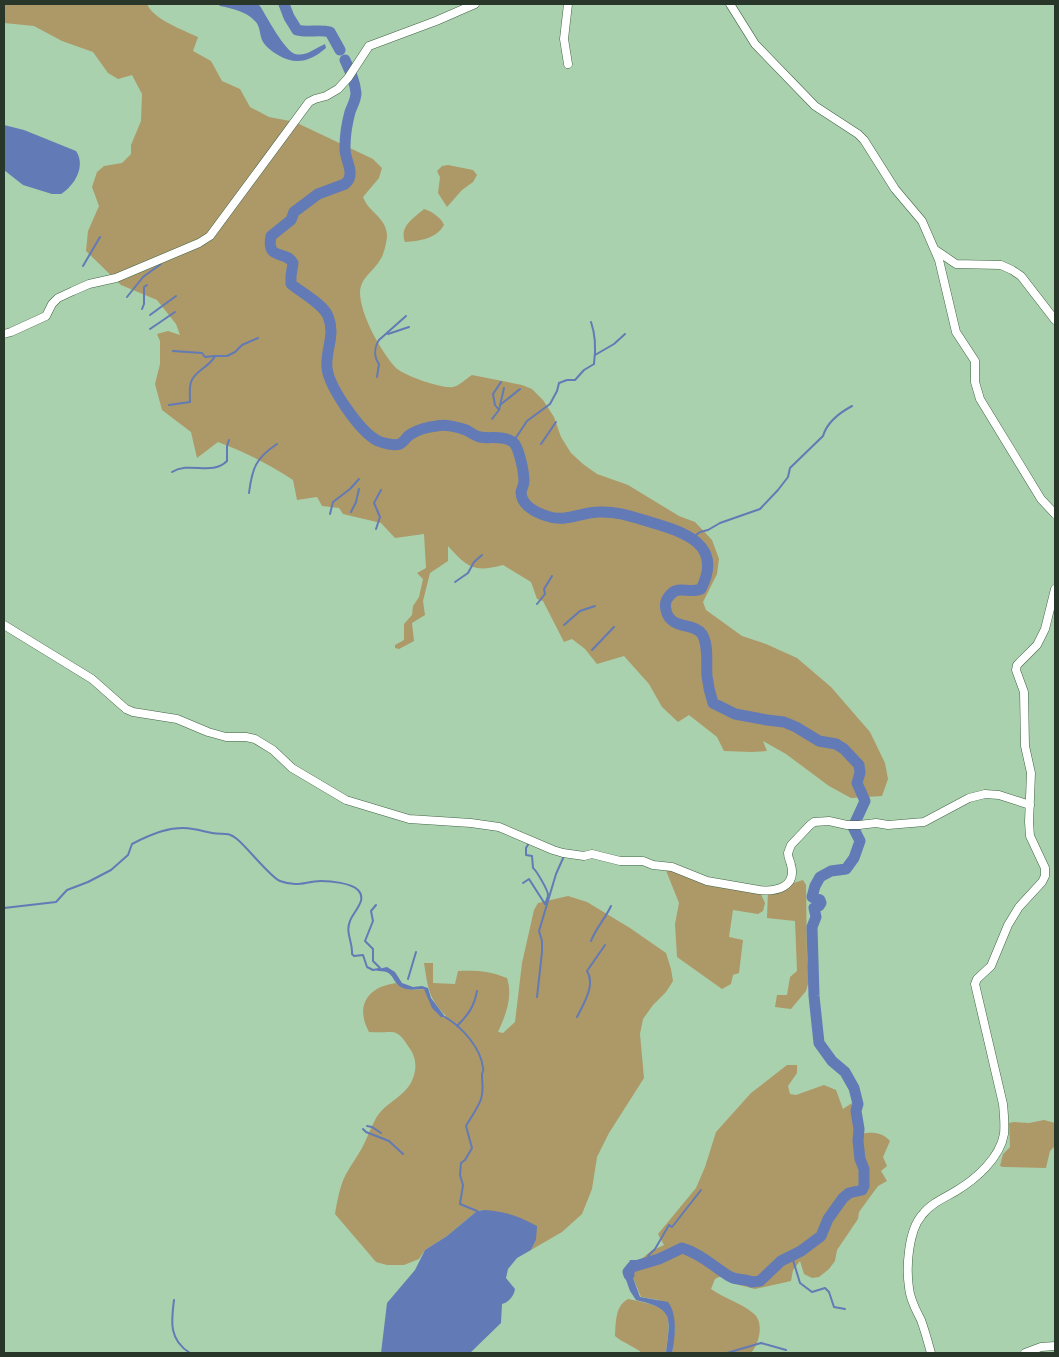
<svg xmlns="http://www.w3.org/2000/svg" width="1059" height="1357" viewBox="0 0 1059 1357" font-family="Ubuntu,sans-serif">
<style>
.green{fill:#ad9868}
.water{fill:#627ab6}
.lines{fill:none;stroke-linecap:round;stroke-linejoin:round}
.stream{stroke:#627ab6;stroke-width:2}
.river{stroke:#627ab6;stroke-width:11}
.minor-casing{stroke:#416445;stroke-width:9}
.minor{stroke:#fff;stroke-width:8}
</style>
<rect width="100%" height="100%" fill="#aad1ad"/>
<g class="green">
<path d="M4,4H147C153,19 183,30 198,37L193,51L211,61L222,81L240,89L250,107L269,117L295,122L373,159L382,168L379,178L363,197C369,213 386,217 387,235C387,241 384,255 380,260C373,272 361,277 360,292C360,315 381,351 395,367C402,375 442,389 453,387C459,386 467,378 472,375L522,385L532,389L543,400L554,417L561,437L571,453L583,464L597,474L628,485L679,516L695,522L712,540L719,559L717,574L703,602L706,610L742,636L766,644L797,658L831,687L870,732L885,763L888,779L882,796L851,798L829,786L786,754L763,741L767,751L752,752L724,751L717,737L689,715L678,722L662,707L649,684L624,656L597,664L585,649L572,639L564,642L543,601L537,599L531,582L503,565C473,573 467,567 448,546V561L430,573L423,601L425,615L412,623L414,641L399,649L395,648V645L404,640V624L412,615L413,606L419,597L423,579L417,573L426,568L424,534L395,538L381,523L343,514L339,508L322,506L317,497L297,500L293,480C267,463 247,453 218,442L197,458L191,432L162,410L155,384L160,364V341L157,334L168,331L180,335L176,324L157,300L121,285L86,251L88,231L99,206L92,187L97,172L104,166L122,163L131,154V145L141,121L142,94L132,75L118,79L108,73L93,52L62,41L34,26L4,23Z"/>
<path d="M448,165L473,170L477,175L473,182L462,190L447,207L438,193L440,177L437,171L442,166Z"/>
<path d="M424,209C431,211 442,218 444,225C436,239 419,241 405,242C399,226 414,218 424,209Z"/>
<path d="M665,868L759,890L765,903L763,911L758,914L733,910L729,937L743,940L739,973L733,975L731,984L722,989L677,957L675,924L679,903Z"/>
<path d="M803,880L806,885L807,959L810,977L806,991L791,1009L775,1007L777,995H787L790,977L797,971L795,921L767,918L768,891Z"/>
<path d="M568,896L587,902L630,928L666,953L671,969L673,981L666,992L653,1005L643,1019L640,1034L644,1078L609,1133L597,1157L592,1189L582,1214L562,1232L531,1250L536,1240L484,1210L477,1211L447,1236L425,1250L419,1259L404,1265H387L376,1262L335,1214C337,1202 340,1185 346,1174C351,1165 357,1157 362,1148C367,1139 370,1129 375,1120C386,1099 410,1098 415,1071C416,1064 415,1058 412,1052C395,1025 397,1034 369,1032C355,1006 367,987 396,983C405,991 412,990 424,989L443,1018H446V1016C428,998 428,987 424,963H433V983L455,984L458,971C475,970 490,971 507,978C513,996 506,1015 498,1032L503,1033L515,1022L522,963L534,910L538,903Z"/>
<path d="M787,1065H797V1073L788,1086L790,1094L796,1095L824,1085L836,1090L843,1109L852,1103L858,1104L856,1111L859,1134C871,1132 881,1131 890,1141L883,1157L887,1166L881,1171L887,1181L878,1186L859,1212L858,1219L837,1250L835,1261L829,1269L819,1277L812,1278L804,1274L800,1261L793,1270L791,1281L755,1289L739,1285L721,1276L715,1279L711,1289C724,1298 741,1303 753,1313C765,1322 759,1344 751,1353H672L675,1327L659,1300L641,1297L632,1275L638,1262L651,1251L664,1245L658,1234L696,1188L705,1167L716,1132L751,1093Z"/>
<path d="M1044,1120L1055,1123V1146L1050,1151L1046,1168L1003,1167L1000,1166L1003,1154L1010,1147L1009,1123L1014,1122L1029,1123Z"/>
<path d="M628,1299C671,1308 672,1308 666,1353H642C634,1346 623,1343 615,1336C616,1322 615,1306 628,1299Z"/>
</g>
<g class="water">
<path d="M218,4H257L260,6C267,17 284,50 295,54C305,57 316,48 325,44L326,48C311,61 296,66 278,55C273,52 266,47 263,42C259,35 261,27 255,21C245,11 234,9 220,6Z"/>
<path d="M4,125L24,130L76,151C86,166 75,185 61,194H52L23,185L4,170Z"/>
<path d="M387,967L395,972L402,983L413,987L422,986L428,988L431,998L446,1018L441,1017L432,1008L424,989C417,989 409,991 403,988C390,982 396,970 377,971L378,969Z"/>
<path d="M484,1210C504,1211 519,1216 537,1226L536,1240L531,1250L517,1258L508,1269L506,1278L515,1289C514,1296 509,1302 502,1304L501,1323L470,1353H381L387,1303L415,1270L425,1250L447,1236L477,1211Z"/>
<path d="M630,1260H636L638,1262L632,1275L640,1297L668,1302C678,1315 675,1338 672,1353H666C670,1317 675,1309 636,1300L630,1291L624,1274Z"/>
</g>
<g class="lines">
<g class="stream">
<path d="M83,266L100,237"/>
<path d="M127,297L143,277L161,264"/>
<path d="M142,309L144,304V287L147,285"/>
<path d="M150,315L176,296"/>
<path d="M150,329L175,312"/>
<path d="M388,334L409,327"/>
<path d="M173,351L202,353L205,357L215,356"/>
<path d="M595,355L614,344L625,334"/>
<path d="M377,377L379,364C374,357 374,348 379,340L406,316"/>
<path d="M169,405L190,402C190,396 189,388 191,382C195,370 210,367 215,356H227L235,352L242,345L258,338"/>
<path d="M500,405L520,389"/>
<path d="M499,410L504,388"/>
<path d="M492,419L499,410L495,405L493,394L501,382"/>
<path d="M513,442L527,421L550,404L557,391L559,383L567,380H575L584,370L594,364C596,349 596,336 591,322"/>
<path d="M541,444L556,422"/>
<path d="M172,472C190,461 212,476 227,461V446L229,440"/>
<path d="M249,493C252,468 256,458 277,444"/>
<path d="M351,512L356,502L359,489"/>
<path d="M330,514L333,502L350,489L359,479"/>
<path d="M376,529L380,517L374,503L381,490"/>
<path d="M697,543L696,535L700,532L708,530L720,523L760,509L778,490L788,477L790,468L823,436C827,422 839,413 852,406"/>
<path d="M455,582L468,573L474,562L482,555"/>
<path d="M537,604L545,594L544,589L552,576"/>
<path d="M564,625L580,611L595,606"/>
<path d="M592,650L614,627"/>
<path d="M529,843L526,848V855L532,856L533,868C536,870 548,890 548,895C548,898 546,901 545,904"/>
<path d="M523,883L529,879L545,904"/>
<path d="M376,905L371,911L373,921L365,941L373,949V961L380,968"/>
<path d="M4,908L56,902L67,890L88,882L111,870L128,855L132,844C151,834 172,825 193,829C200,830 206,832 212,833C223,835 227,831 237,839C247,847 271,878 280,881C299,888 305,881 321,881C331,881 351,883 358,890C368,900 353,912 350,921C345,933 353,942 352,954L354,956L363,955L367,967L373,970L379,969"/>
<path d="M591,941C596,928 605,919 611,906"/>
<path d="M408,979L416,952"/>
<path d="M537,997L542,952V941L539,931L556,874L564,856"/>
<path d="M445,1017C462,1027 481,1048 483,1068C484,1075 482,1069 482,1076C482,1083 484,1090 481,1099C478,1108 471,1117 466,1126L472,1148L465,1160L461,1163L460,1175L463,1185L460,1204L477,1211"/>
<path d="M577,1017C583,1005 596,985 587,971L605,945"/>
<path d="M457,1026C468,1015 474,1007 477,991"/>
<path d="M367,1126L372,1127L381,1133"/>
<path d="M363,1129L366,1132L389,1141L403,1154"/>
<path d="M784,1259L793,1260L800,1283L812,1292L825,1288L829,1292L834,1307L845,1309"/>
<path d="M649,1263L648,1256L655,1249L669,1225L672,1227L701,1190"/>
<path d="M174,1300C171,1322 169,1340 190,1353"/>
<path d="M727,1353L761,1343L786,1350"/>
</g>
<g class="river">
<path d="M284,4L289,17L297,30C308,33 319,29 330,32L340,50"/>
<path d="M345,60C350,71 355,81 356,93C356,100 352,106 350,112C347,123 345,136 345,147C344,160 357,174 345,184L318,194L294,212L291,220L271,236C266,261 286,250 293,263L291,276V284C301,292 323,304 328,316C336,336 325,350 327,368C329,387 360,432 378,441C383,443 394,446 400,444C404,442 407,436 411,434C419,429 428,427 437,426C445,424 458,427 466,430C470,432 475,436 480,437C490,439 503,435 513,442C519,447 524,472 524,481C524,485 522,488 521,492C521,505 536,513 547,516C564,523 582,512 599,512C617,511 633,517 650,522C684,532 724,544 701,589C692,593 682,588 675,591C671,593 669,596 667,599C665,603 665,606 666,610C670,630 693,622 702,634C709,645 706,664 707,676C708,685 710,694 713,703L735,714L767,720L784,722L796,727L819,741L836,744L844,749L859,765L860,773L857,783L865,801L853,827L860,841L854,858L846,869L831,871L820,877L815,886L812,897L820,900L821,903L819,906L814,908L816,917L812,927L814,996L819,1043L832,1061L845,1072L854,1088L858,1104L856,1111L859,1129L858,1141L860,1159L864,1169V1186L862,1190L849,1193L843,1198L828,1219L821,1236L801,1251L781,1261L760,1281L752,1282C744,1278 736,1281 729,1276C714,1267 700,1253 682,1248L659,1259L632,1267L628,1272L629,1275"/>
</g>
<g class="minor-casing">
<g id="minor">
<path d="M730,4L755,44L815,106L858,134L864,140L895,189L922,221L939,260L956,332L975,361V382L980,399L1041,499L1055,514"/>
<path d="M568,64L564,39L568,4"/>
<path d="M937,251L956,264L1001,265L1012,270L1021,276L1055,320"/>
<path d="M4,334L11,332L46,316L52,304L58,298L73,291L89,284L116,278L199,243L210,236L309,102L315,99L326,96L338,89L348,78L369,46L436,21L475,4"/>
<path d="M4,625L92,679L126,709L133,712L177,719L208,732L226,737H246L255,739L273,750L292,768L346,800L409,819L471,823L499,827L553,850L563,853L584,856L592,854L620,861H643L653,865L672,867L707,881L759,890C776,892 797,887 791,865C790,860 788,858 788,853L791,845L810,825L814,822L829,821L847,825H859L876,823L888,825L924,822L969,798L985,794L999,795L1030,805"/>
<path d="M931,1353C928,1342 925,1331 921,1320C916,1310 910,1300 909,1288C906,1268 908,1231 922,1215C930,1204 944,1198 956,1191C976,1179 1000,1158 1004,1134C1005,1124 1004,1114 1003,1104L975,984L977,979L991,966L1008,925L1019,907L1042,882L1045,876V868L1030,836L1029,822L1031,773L1025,746L1024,692L1016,670L1017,665L1037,645L1045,629L1055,589"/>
<path d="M1025,1353L1041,1347L1055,1346"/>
</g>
</g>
<use href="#minor" class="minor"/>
</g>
<rect width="1059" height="1357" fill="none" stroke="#283729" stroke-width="10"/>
</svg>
